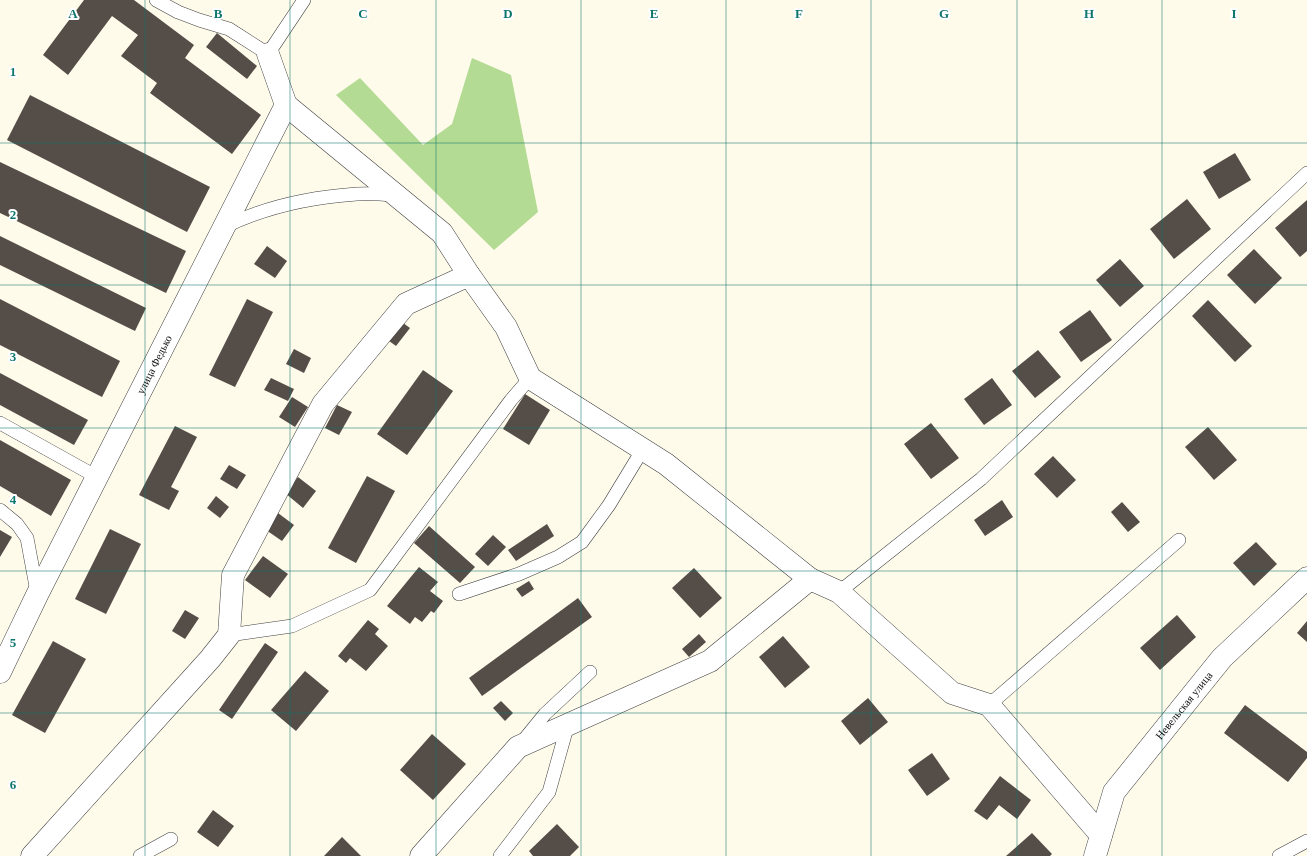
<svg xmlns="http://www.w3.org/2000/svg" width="1307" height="856" viewBox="0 0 1307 856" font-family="'Times New Roman',serif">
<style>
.forest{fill:#b4db93}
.building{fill:#554d48}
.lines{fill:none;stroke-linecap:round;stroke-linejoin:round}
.lane-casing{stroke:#3f3f3f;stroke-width:14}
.street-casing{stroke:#3f3f3f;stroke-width:23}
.lane{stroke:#fff;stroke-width:13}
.street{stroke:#fff;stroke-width:22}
.grid{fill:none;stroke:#0f766e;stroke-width:1;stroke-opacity:0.55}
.labels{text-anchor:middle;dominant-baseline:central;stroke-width:4;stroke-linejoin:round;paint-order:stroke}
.street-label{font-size:11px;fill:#0c0c0c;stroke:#fff}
.grid-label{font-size:13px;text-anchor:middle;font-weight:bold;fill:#0f766e;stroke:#fff;stroke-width:4;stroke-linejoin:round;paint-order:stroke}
</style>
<rect width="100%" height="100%" fill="#fffbeb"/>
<path class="forest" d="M472,58L511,75L538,212L494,250L336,95L360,78L423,145L452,124Z"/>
<g class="building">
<path d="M84,0H134L194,45L185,58L261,115L232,154L150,93L157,83L121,56L138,35L112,16L68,75L43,55Z"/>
<path d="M217,33L257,66L247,79L206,47Z"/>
<path d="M30,95L210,187L187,232L7,140Z"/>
<path d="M1235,153L1251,180L1219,199L1203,172Z"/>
<path d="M0,162L186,251L166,293L0,213Z"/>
<path d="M1187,199L1211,229L1174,259L1150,229Z"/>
<path d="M1307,200V251L1300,257L1275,228Z"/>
<path d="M0,236L146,308L135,331L0,265Z"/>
<path d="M267,246L287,261L275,278L254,264Z"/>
<path d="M1254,249L1282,278L1255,304L1227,275Z"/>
<path d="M1120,259L1144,286L1120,307L1096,280Z"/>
<path d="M0,299L120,361L102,397L0,345Z"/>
<path d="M247,299L273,312L235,387L209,375Z"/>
<path d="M1208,300L1252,346L1235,362L1192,316Z"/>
<path d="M1090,310L1112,340L1081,362L1059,332Z"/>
<path d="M399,320L410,328L396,346L385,338Z"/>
<path d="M294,349L311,358L304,373L286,364Z"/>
<path d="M1038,350L1061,377L1035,398L1012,371Z"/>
<path d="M423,370L453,391L407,455L377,434Z"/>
<path d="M0,373L88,420L74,445L0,405Z"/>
<path d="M271,378L294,389L288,401L264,390Z"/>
<path d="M992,378L1012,405L984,425L964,399Z"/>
<path d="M525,394L550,410L529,445L503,429Z"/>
<path d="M292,397L308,407L295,427L279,417Z"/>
<path d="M337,405L352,412L339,435L325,428Z"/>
<path d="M931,423L959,458L931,479L904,444Z"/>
<path d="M175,426L197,437L171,487L179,491L169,510L139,495Z"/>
<path d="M1208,427L1237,460L1214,480L1185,447Z"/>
<path d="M0,440L71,480L51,516L0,486Z"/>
<path d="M1053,456L1076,480L1057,498L1034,474Z"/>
<path d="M229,465L246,475L237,489L220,479Z"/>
<path d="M367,476L395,491L356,563L328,548Z"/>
<path d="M298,477L316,491L303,508L285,493Z"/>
<path d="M216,496L229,507L220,518L207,508Z"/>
<path d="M1002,500L1013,517L985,536L974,520Z"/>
<path d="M1122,502L1140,522L1128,532L1111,512Z"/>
<path d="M278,513L294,525L282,541L266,530Z"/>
<path d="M547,524L554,536L516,561L508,550Z"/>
<path d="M429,526L475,567L460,583L414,543Z"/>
<path d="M110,529L141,544L106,614L75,599Z"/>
<path d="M0,530L12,537L0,557Z"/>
<path d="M493,535L506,547L488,566L475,554Z"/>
<path d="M1256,542L1277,564L1254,586L1233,563Z"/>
<path d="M263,556L288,574L270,598L245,580Z"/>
<path d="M419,567L438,582L430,591L443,601L434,613L431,611L422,622L415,617L410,624L387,606Z"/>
<path d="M694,568L722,598L700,618L672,588Z"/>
<path d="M529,581L534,589L522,597L516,589Z"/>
<path d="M578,598L592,617L482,696L469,678Z"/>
<path d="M185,610L199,618L185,639L172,631Z"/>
<path d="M1177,615L1196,637L1160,670L1140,648Z"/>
<path d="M368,620L379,629L375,634L388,646L366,671L350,658L346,663L338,656Z"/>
<path d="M1307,621V642L1297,633Z"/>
<path d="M699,634L706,642L689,657L682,649Z"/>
<path d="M783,636L810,667L785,688L759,657Z"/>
<path d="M53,641L86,659L45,733L12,715Z"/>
<path d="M265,643L278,652L232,719L219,710Z"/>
<path d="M305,671L329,691L296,731L271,710Z"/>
<path d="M868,698L888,722L860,745L841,721Z"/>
<path d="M501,701L513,713L505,721L493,708Z"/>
<path d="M1245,705L1307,752V758L1288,782L1224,733Z"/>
<path d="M432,734L466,764L433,800L400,770Z"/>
<path d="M932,753L950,779L927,796L908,770Z"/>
<path d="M1000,776L1031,800L1017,819L999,805L987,820L974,811Z"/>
<path d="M213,810L234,826L218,847L197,832Z"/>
<path d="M557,824L579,847L570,856H533L529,851Z"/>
<path d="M1032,833L1052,854L1050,856H1006Z"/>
<path d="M342,837L361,856H324Z"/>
</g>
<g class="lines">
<g class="lane-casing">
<g id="lane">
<path d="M156,0L178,12L199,20L229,29L268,54L304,0"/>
<path d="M224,227C265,207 312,197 357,194C369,193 382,194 394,195"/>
<path d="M0,423L97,477"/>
<path d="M0,510L17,524L27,538L37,592"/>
<path d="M839,592L981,479L1307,173"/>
<path d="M459,594L519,574L558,557L582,542L609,505L643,449"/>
<path d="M229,635L292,626L370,590L511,400L530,378"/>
<path d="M989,705L1179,540"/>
<path d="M523,741L545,714L590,672"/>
<path d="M140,856L171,839"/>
<path d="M500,856L549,792L568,724"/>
<path d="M1279,856L1307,841"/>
</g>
</g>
<g class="street-casing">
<g id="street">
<path d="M286,105L442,233L469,275L506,327L530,378L666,464L810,579L839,592L952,693L989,705L1101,835"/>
<path id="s1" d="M0,672L38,593L286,105L268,54"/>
<path d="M32,856L210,659L229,635L233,575L323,404L406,304L469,275"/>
<path d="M421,856L518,747L710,661L810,579"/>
<path id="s2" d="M1095,856L1114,792L1222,658L1307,578"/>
</g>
</g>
<use href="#lane" class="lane"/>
<use href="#street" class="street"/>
</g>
<path class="grid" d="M145,0V856M290,0V856M436,0V856M581,0V856M726,0V856M871,0V856M1017,0V856M1162,0V856M0,143H1307M0,285H1307M0,428H1307M0,571H1307M0,713H1307"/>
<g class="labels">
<g class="street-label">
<text stroke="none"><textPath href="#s1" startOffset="344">улица Федько</textPath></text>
<text stroke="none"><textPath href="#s2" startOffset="178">Невельская улица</textPath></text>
</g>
</g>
<g class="grid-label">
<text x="73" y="18">A</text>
<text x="218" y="18">B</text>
<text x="363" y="18">C</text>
<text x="508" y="18">D</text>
<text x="654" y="18">E</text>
<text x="799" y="18">F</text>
<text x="944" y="18">G</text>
<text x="1089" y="18">H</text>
<text x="1234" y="18">I</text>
<text x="13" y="76">1</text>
<text x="13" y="219">2</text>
<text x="13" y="361">3</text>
<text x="13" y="504">4</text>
<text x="13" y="647">5</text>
<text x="13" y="789">6</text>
</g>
</svg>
